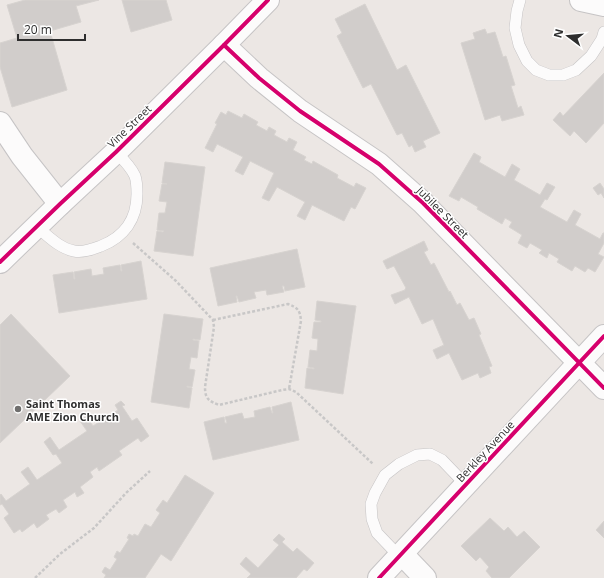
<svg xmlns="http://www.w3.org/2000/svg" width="604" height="578" viewBox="0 0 604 578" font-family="'Open Sans',sans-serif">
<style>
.building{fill:#d1cdcb;stroke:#d7d3d0}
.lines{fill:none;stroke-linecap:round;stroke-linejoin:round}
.service-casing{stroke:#c6c4c5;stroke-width:12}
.minor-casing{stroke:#c6c4c5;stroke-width:24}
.tertiary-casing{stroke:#c6c4c5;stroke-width:24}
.path{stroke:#c8c7c7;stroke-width:2.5;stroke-dasharray:3 2;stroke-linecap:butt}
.service{stroke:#fcfbfb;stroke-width:11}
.minor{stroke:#fcfbfb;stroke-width:22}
.tertiary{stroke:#fcfbfb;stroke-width:22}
.cycleway-casing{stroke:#fff;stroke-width:6}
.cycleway{stroke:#d6006c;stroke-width:4}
.poi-dot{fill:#706f6e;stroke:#fff;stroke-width:1.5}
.labels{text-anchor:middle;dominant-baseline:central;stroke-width:3;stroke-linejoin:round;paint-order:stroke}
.street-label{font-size:11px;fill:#2e2e2e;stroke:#fff}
.poi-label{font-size:11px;font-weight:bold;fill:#2e2e2e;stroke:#fff;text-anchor:start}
</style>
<rect width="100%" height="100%" fill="#ece7e4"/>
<g class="building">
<path d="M25,0H99L76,6L81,22L50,31L67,90L12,107L0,67V43L17,38L7,5Z"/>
<path d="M122,0H166L172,20L131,32Z"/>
<path d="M365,4L397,70L406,65L440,133L423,141L426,147L415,152L412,145L409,147L402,133L397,135L371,84L363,88L337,36L342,33L335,19Z"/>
<path d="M485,29L487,34L495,32L503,57L506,56L515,85L511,86L518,108L521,106L524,115L502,121L500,115L485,120L461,43L475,39L473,33Z"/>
<path d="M604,73V123L586,143L574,131L570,136L553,120L560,112L563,116Z"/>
<path d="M228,111L242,118L244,114L258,122L256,125L267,131L269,127L276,131L274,135L287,142L289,138L297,142L293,150L306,157L304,160L312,164L313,161L338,175L337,178L354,187L356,183L366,188L355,209L351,207L344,221L312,205L305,220L297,216L305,202L277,187L269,201L262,198L274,173L250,161L243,175L235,171L243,157L217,144L213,152L205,148L217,124L215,123L221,112L226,115Z"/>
<path d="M474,153L481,157L479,162L505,177L512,164L520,169L514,180L540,195L547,183L555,187L547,200L545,199L540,207L567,222L574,210L581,214L575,225L600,239L603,233H604V243L598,254L604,257L595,272L588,268L585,272L575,266L572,271L557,262L559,259L549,253L547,258L539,253L542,250L530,243L527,248L518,243L522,235L509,227L512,222L505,218L502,224L477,209L478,207L461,197L459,201L449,196Z"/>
<path d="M165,162L205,167L193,256L154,251L157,231L163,232L164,231L157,230L159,213H165L167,202L159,201L162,184H167L162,183Z"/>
<path d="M600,183L604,189V198L601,193L598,195L593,188Z"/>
<path d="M424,241L428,250L424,252L431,265L434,263L449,292L450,291L457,305L460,303L469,320L474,318L481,334L479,335L492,366L489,367L491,373L480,378L478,373L462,380L449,353L437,359L433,350L444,345L433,319L422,324L409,297L395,304L391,295L405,290V289L406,288L394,266L387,269L383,261Z"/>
<path d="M297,249L305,287L285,291L284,286H282L284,292L267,295L266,290L254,292L256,298L239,302L237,296H236L237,302L218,306L210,268Z"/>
<path d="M141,261L147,299L59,313L53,275L73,272L74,279H75L74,272L91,269L92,276L104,274L103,268L120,265L121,271H122L121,265Z"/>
<path d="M317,301L356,306L343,394L305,388L307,368L314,369V368L308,367L310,350L317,351L318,339L312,338L314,322H321V321L315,320Z"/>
<path d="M11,314L70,376L0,443V325Z"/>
<path d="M164,314L203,319L200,340L193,339V340L199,341L197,358L191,357L189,369L195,370L192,387L187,386V387L192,388L189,408L151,402Z"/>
<path d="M121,401L125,405L122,406L132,421L137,418L149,436L141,442L138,438L119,451L122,455L99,471L97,467L90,472L93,477L80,487L84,493L77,497L75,492L63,500L67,507L59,513L56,509L46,515L49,519L37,528L34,523L22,532L20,529L14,533L4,518L9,514L2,504L0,505V495L1,494L6,501L30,484L21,472L28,467L37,480L62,463L56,454L53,455L44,442L50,437L59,450L87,431L80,421L86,416L93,426L118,410L115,405Z"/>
<path d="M291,402L299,440L213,460L204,422L224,417L225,423H227L225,417L242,413L244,419L255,417L254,411L270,407L272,413H273L272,407Z"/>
<path d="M185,475L214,493L171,561L161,554L145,578H104L106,575L102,572L105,567L110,570L117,559L114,557L117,551L120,553L129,539L127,538L129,534L133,536L134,534L138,536L145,524L151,527L160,513L156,510L163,500L167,503Z"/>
<path d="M490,518L504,531L508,527L517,537L524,531L540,547L509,578H492L486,571L489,567L480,557L476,561L461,546Z"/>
<path d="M604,521V538L596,530Z"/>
<path d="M279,534L285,539L282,542L293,552L297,548L314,563L307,571L304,569L296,578H247L251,574L240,564L246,557L258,568L279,545L273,540Z"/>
</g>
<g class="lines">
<g class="service-casing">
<g id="service">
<path d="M520,0L517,11L515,28L519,45L527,61L536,70L549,75H563L576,70L591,56L602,39L604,32"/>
<path d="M36,226C48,236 59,248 74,251C83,253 93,249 101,246C124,237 137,219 137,194C137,189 137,182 135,176C131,167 123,159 116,152"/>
<path d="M399,556L377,533L372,519L371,504L375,493L385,475L399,464L417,455L430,454L442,460L466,485"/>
</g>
</g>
<g class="minor-casing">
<g id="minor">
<path d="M581,0L604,5"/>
<path d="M224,45L259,78L300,111L379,164L423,203L604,388"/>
<path d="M0,123L22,156L60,204"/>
<path d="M0,262L60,204L116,152L224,45L268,0"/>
<path d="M402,554L425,578"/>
</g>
</g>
<g class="tertiary-casing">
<path id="tertiary" d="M379,578L604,336"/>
</g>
<g class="path">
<path d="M133,243L176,281L213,320L214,327L205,387C205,399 209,401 219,405L282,390L289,389L296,392L373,464"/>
<path d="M213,320L288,304C298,308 300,310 301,321L289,389"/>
<path d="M35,578L60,554L94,528L126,493L150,471"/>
</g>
<use href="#service" class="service"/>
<use href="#minor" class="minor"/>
<use href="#tertiary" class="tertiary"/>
<g class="cycleway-casing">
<g id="cycleway">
<path d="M224,45L259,78L300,111L379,164L423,203L604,388"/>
<path d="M0,262L60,204L116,152L224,45L268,0"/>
<path d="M379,578L604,336"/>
</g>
</g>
<use href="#cycleway" class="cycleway"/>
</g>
<circle class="poi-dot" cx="18" cy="409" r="4"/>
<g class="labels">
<g class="street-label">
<text transform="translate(129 126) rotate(-44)">Vine Street</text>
<text transform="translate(443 212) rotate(45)">Jubilee Street</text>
<text transform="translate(485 451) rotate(-47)">Berkley Avenue</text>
</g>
<g class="poi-label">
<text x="26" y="403">Saint Thomas<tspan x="26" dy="13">AME Zion Church</tspan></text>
</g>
</g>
<g transform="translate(568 36) rotate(286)" stroke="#ffffff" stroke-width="3" paint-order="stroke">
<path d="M0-3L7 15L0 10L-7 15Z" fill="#2e2e2e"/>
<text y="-6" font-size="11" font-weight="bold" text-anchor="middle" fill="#2e2e2e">N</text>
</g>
<path d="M18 34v6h67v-6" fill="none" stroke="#2e2e2e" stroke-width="2"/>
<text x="24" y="34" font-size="12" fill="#2e2e2e" stroke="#ffffff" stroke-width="3" paint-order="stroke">20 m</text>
</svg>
